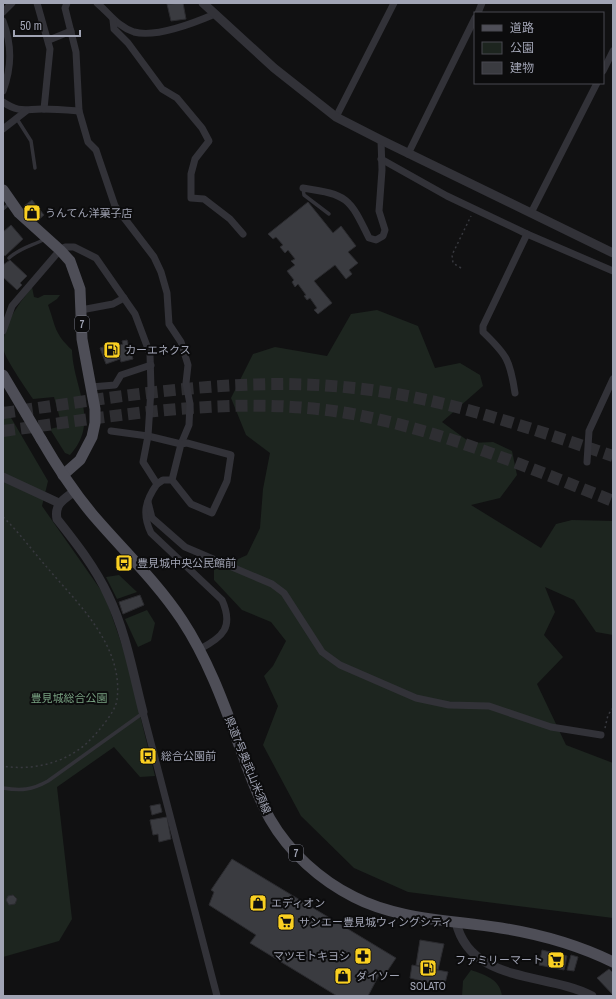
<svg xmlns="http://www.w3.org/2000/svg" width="616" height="999" viewBox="0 0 616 999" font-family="'Archivo Narrow','Noto Sans JP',sans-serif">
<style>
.green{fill:#1d251f}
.building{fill:#3a3b40;stroke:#2b2b2f}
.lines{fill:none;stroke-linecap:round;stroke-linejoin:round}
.motorway-tunnel{stroke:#2e2e32;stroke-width:12;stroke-dasharray:12 6;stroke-linecap:butt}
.path{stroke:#38393f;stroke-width:1.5;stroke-dasharray:2 3;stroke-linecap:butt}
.service{stroke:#323238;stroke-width:3.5}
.minor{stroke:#323238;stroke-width:7}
.tertiary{stroke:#323238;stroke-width:9}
.primary{stroke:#4e4e57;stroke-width:11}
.primary-bridge{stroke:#4e4e57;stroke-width:11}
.labels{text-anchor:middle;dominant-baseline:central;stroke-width:4;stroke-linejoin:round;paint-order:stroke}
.shield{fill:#0c0c0d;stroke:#747682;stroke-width:1}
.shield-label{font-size:10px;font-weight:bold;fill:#a1a4b4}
.poi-label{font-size:11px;fill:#a1a4b4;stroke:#0c0c0d;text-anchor:start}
.park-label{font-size:11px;fill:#77a080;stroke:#0c0c0d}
.street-label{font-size:11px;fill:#a1a4b4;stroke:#0c0c0d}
</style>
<rect width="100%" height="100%" fill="#111112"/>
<g class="green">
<path d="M32,287L34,297L38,298L44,295H60L57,299L48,305C56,327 54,333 72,350C73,388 101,422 70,455L65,453L50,429L62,426L54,397L33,399C27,390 6,360 4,351C0,327 19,304 32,287Z"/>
<path d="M377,310L418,326L435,368L460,363L480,375L483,386L442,422L471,443L493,442L512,451L517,475L500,498L471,505L541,548L556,524L572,520L613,521V635L596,632L574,600L545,587L555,612L544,635L563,657L537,684L566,745L613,763V918L408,892L354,868L301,816L263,745L278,706L264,676L273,666L286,641L271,622L242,610L214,580V570L247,555L260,528L263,489L270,453L246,435L231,398L253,354L275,347L327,356L351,314Z"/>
<path d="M3,404L48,481L42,506L105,596L125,654L155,776L140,777L114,747L57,787L72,919L59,941L3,957Z"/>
<path d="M119,575L137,592L117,599L106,577Z"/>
<path d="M147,610L155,623L151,641L138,647L125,619Z"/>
<path d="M471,970C485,975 500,979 502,996H462L463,981Z"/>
</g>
<g class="building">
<path d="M183,3L186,19L171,21L167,4Z"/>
<path d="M32,200L44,215L37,221L24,206Z"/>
<path d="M308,202L333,233L341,226L356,246L348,252L358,263L349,270L352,274L346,279L335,265L314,281L332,303L318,314L314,310L317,308L310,298L307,300L304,296L306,295L298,284L295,287L292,282L294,280L287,271L295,265L291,261L295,259L288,250L285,253L280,247L283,245L276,237L273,239L268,234Z"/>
<path d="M11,225L23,239L5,256L3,254V232Z"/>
<path d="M10,260L27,276L20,283L22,285L17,290L3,277V265Z"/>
<path d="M127,340L133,359L121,362L117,346L123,344L122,341Z"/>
<path d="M116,343L120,359L106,364L100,348Z"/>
<path d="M140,595L144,605L123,614L119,602Z"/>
<path d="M160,804L162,812L152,815L150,806Z"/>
<path d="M167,817L171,839L159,842L158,834L153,835L150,820Z"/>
<path d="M232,859L396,958L384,976L380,973L368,996H337L250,943L256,935L209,905L214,892L211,890Z"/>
<path d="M13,895L17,899L15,904L9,905L6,900L8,896Z"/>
<path d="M420,940L444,944L438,970L416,965Z"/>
<path d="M542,950L567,956L564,970L539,965Z"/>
<path d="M571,955L578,957L574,971L567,970Z"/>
<path d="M412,965L448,972L444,987L410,978Z"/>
<path d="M609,969L613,973V995L597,978Z"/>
</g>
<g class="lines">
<g class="motorway-tunnel">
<path d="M3,413C118,397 237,375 354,388C443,397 529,428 613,456"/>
<path d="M3,431C117,416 233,394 347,413C439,429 527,467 613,501"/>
</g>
<g class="path">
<path d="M461,268L453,263L452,255L471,216"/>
<path d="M3,517C18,531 31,549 45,565C77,603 124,645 117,700C115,713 97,733 88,742C66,763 32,771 3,766"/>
<path d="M605,728L608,715L613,708"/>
</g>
<g class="service">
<path d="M17,119L31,141L35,168"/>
<path d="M303,188L304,195L329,214"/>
<path d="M3,209L10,203"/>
<path d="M9,258C21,247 32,246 45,239"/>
<path d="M3,788C21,791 32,790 48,781L143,713"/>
</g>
<g class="minor">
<path d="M37,3L50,49L44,109"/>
<path d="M67,3L65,8L76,52L79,111L88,142L96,150L99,159L115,206L154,257L161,272L167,293L169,324L181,342L188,365L186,383L190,404L189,425L181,444L148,436L111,431"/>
<path d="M97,3C109,13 118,27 134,32C156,38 194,23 215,14"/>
<path d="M3,12L12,3"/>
<path d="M478,13L482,3"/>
<path d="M113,20L114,29L128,43L162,89L177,98L202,128L209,141L195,159L191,174V198L204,199L230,219L243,234"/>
<path d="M3,21C12,45 12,66 3,91"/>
<path d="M49,40L71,31"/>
<path d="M603,71L613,51"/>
<path d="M3,102C19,113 25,109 42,109C54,109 67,110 79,111"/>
<path d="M336,117L394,3"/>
<path d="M3,129L26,111"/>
<path d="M408,154L475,18"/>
<path d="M381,159L447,196L527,234L613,271"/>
<path d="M303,188C348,195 349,197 369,238L376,240L383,236L385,230L379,211L382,170L381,140"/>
<path d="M531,213L597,83"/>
<path d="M81,310L113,304L124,298"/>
<path d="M3,331L12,306L60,250L65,247H74L96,258L135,314L150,354L151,389L148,436L143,462L157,484C145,501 142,514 151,533L222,600C234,627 223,637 200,649"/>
<path d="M91,387L115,385L121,375L151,365"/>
<path d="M515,393C510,360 507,355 483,332V326L527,234"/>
<path d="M587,462L589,431L613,379"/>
<path d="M157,484L163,480H172L191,504L212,513L227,481L231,455L187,443L181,444L172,480"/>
<path d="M148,502L152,518L185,547L272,584L284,593L322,652L340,665L416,698L449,705L489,706L551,727L601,735"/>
<path d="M143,712L217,996"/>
</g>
<g class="tertiary">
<path d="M203,3L274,68L336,117L381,140L613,253"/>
<path d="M3,477L59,503"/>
<path d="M75,491C64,499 54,504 57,519C76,543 95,567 108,595C126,632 133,673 143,712"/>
<path d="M456,922C470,984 547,972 592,996"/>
</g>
<g class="primary">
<path d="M3,190L19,213L60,250L70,261L80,289L82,339L95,409V423L92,437L80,460L63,475"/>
<path d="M41,439C56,465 73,491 93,515C123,550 156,581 182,620C209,661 225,707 242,753C250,775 258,798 270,819C289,852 320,880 354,897C398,920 453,920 501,928C539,934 578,945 613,962"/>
</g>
<path class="primary-bridge" d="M3,375L41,439"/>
</g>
<defs>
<g id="shop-square" transform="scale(0.9)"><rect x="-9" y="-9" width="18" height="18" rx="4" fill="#fad022" stroke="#0c0c0d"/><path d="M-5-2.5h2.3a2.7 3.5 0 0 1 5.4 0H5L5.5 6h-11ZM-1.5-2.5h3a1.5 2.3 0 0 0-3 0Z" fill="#111"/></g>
<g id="fuel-square" transform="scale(0.9)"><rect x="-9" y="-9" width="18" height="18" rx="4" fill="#fad022" stroke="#0c0c0d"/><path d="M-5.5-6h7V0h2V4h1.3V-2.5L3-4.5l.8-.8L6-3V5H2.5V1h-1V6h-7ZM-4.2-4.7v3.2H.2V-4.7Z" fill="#111"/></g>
<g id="bus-square" transform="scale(0.9)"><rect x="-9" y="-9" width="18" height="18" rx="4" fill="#fad022" stroke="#0c0c0d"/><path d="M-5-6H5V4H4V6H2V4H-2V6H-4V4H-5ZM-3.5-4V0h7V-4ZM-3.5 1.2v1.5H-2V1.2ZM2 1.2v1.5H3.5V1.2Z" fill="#111"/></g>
<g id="supermarket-square" transform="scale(0.9)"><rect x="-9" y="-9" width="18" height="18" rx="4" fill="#fad022" stroke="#0c0c0d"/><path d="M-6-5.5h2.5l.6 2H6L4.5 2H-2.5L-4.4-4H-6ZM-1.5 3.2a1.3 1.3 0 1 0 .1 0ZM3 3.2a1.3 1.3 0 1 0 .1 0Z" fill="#111"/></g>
<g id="pharmacy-square" transform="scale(0.9)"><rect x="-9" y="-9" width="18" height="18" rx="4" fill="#fad022" stroke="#0c0c0d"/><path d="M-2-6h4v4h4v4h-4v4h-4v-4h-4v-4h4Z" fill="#111"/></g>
</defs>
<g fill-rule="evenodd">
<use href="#shop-square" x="32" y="213"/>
<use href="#fuel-square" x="112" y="350"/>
<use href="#bus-square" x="124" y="563"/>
<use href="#bus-square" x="148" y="756"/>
<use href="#shop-square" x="258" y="903"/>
<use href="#supermarket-square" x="286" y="922"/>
<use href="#pharmacy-square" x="363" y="956"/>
<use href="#supermarket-square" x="556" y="960"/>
<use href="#fuel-square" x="428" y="968"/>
<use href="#shop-square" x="343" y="976"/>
</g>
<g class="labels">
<g class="shield">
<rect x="75" y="316" width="14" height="16" rx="3"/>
<rect x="289" y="845" width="14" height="16" rx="3"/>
</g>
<g class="shield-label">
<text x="82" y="324">7</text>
<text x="296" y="853">7</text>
</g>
<g class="poi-label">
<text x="45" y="213">うんてん洋菓子店</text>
<text x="125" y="350">カーエネクス</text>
<text x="137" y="563">豊見城中央公民館前</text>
<text x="161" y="756">総合公園前</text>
<text x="271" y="903">エディオン</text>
<text x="299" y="922">サンエー豊見城ウィングシティ</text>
<text x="350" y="956" text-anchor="end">マツモトキヨシ</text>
<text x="543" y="960" text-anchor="end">ファミリーマート</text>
<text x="356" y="976">ダイソー</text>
<text x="428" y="986" text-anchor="middle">SOLATO</text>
</g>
<g class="park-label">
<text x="69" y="698">豊見城総合公園</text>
</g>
<g class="street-label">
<text transform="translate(248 765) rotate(68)">県道7号奥武山米須線</text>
</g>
</g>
<rect width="616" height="999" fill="none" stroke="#a1a4b4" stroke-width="8"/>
<rect x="474" y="12" width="130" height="72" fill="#0c0c0d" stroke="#484950"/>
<rect x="482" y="25" width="20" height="6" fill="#4e4e57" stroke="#484950"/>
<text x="510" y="32" font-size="12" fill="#a1a4b4">道路</text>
<rect x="482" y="42" width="20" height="12" fill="#1d251f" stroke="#484950"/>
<text x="510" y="52" font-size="12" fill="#a1a4b4">公園</text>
<rect x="482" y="62" width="20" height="12" fill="#3a3b40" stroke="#484950"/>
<text x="510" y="72" font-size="12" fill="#a1a4b4">建物</text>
<path d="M14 30v6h66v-6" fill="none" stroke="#a1a4b4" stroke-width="2"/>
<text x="20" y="30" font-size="12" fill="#a1a4b4" stroke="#0c0c0d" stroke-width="3" paint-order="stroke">50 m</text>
</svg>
